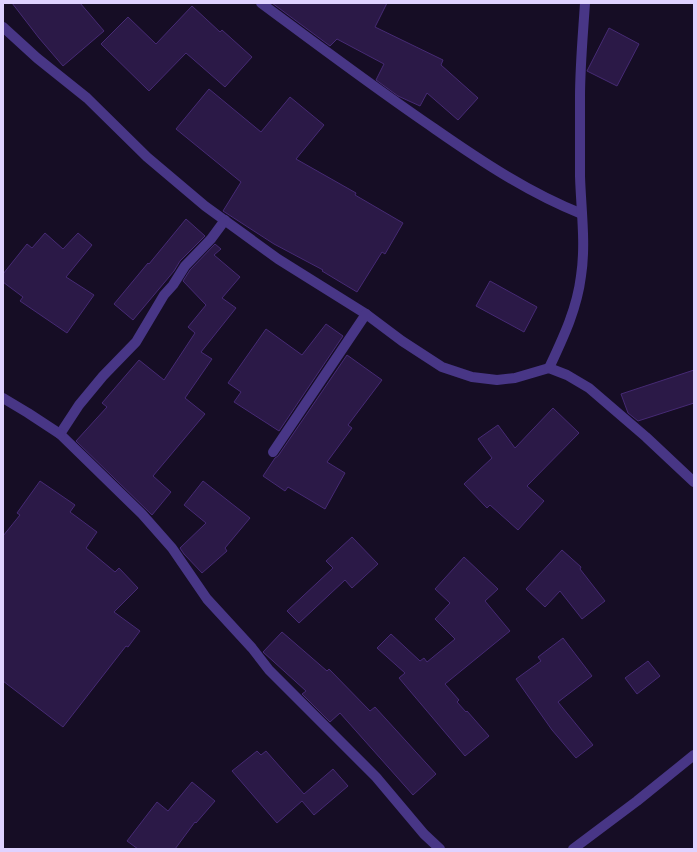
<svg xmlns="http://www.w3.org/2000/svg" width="697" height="852" viewBox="0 0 697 852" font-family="'PT Sans Narrow',sans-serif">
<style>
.building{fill:#2b1947;stroke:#462a74}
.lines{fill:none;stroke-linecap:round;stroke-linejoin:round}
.street{stroke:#483686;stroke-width:10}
</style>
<rect width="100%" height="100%" fill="#160d25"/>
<g class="building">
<path d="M12,3H80L104,31L63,66L39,38Z"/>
<path d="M272,3H387L375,27L443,60L441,65L478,98L458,120L427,93L420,106L398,96L376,80L384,64L337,39L330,46Z"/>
<path d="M192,6L220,32L222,30L252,57L225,87L186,53L149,91L101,44L128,17L156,44Z"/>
<path d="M609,28L639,44L617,86L587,71Z"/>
<path d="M209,89L261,132L290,97L324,125L296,159L356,193L355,195L403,223L385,254L382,252L357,292L322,271L323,270L274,244L223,211L241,182L176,129Z"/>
<path d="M186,219L205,236L180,261L174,271L133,320L114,304L148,263L149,264Z"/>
<path d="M45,233L63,249L78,233L92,245L66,277L94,295L67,333L20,301L23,297L3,282V274L27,244L32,248Z"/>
<path d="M215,244L221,249L214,255L240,277L222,298L236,308L201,352L212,359L185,398L205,414L153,476L171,492L152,515L76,441L107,407L102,403L139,360L164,380L195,333L188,327L206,305L183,281L190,270Z"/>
<path d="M490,281L537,307L524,332L476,306Z"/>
<path d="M326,324L343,336L279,431L234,402L241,392L228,383L266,329L302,355Z"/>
<path d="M347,355L382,380L348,425L352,428L327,462L345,473L325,509L288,487L285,491L263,476L275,458L278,456Z"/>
<path d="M694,370V403L638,421L628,413L621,394Z"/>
<path d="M553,408L579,433L527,486L544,501L518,530L490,505L487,508L464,484L492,458L478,439L498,425L515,448Z"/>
<path d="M40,481L75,505L70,512L97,532L86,548L115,572L119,568L138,588L114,612L140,631L128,647L126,646L63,727L3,681V536L20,515L17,513Z"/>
<path d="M203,481L250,518L225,548L227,551L202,573L184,554L180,548L206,523L184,505Z"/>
<path d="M352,537L378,564L352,588L345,580L299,623L287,611L333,568L326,561Z"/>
<path d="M562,550L581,567L580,569L605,601L582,619L560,591L545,607L526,589Z"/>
<path d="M464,557L498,589L485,601L510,631L445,684L459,700L457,702L466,712L467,711L489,736L465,756L399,678L405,673L377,648L391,634L420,661L424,658L427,662L455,639L435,619L450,603L435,589Z"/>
<path d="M282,632L327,671L329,669L370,711L375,707L436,774L413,795L340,713L330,722L302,694L306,691L263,652Z"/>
<path d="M563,638L592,676L558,702L593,745L576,758L552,730L516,679L541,661L538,657Z"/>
<path d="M648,661L660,676L637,694L625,678Z"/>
<path d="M257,751L261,755L266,751L304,794L333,769L348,786L314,815L302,801L277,823L232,771Z"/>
<path d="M192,782L215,801L196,823L195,822L175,849H138L127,841L157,802L168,811Z"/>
</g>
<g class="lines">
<g class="street">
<path d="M261,3C319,46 376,89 435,129C481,161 529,193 582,214"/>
<path d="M3,27L37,58L87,98L147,157L205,206L278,259L366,314L402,341L442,367L472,377L497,380L515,378L549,368L567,375L589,388L646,437L694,482"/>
<path d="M225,220L211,239L185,266L173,285L164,295L136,342L103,376L79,405L60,434L142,514L172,548L207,599L252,648L269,670L376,777L424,834L440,849"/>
<path d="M549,368C563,338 577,309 581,276C586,244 581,209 580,176C580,150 580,123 580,97C580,66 583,34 585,3"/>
<path d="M3,398L28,413L60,434"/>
<path d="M273,452L366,314"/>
<path d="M573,849L637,801L694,755"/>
</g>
</g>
<rect width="697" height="852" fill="none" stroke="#dfd2ff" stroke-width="8"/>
</svg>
